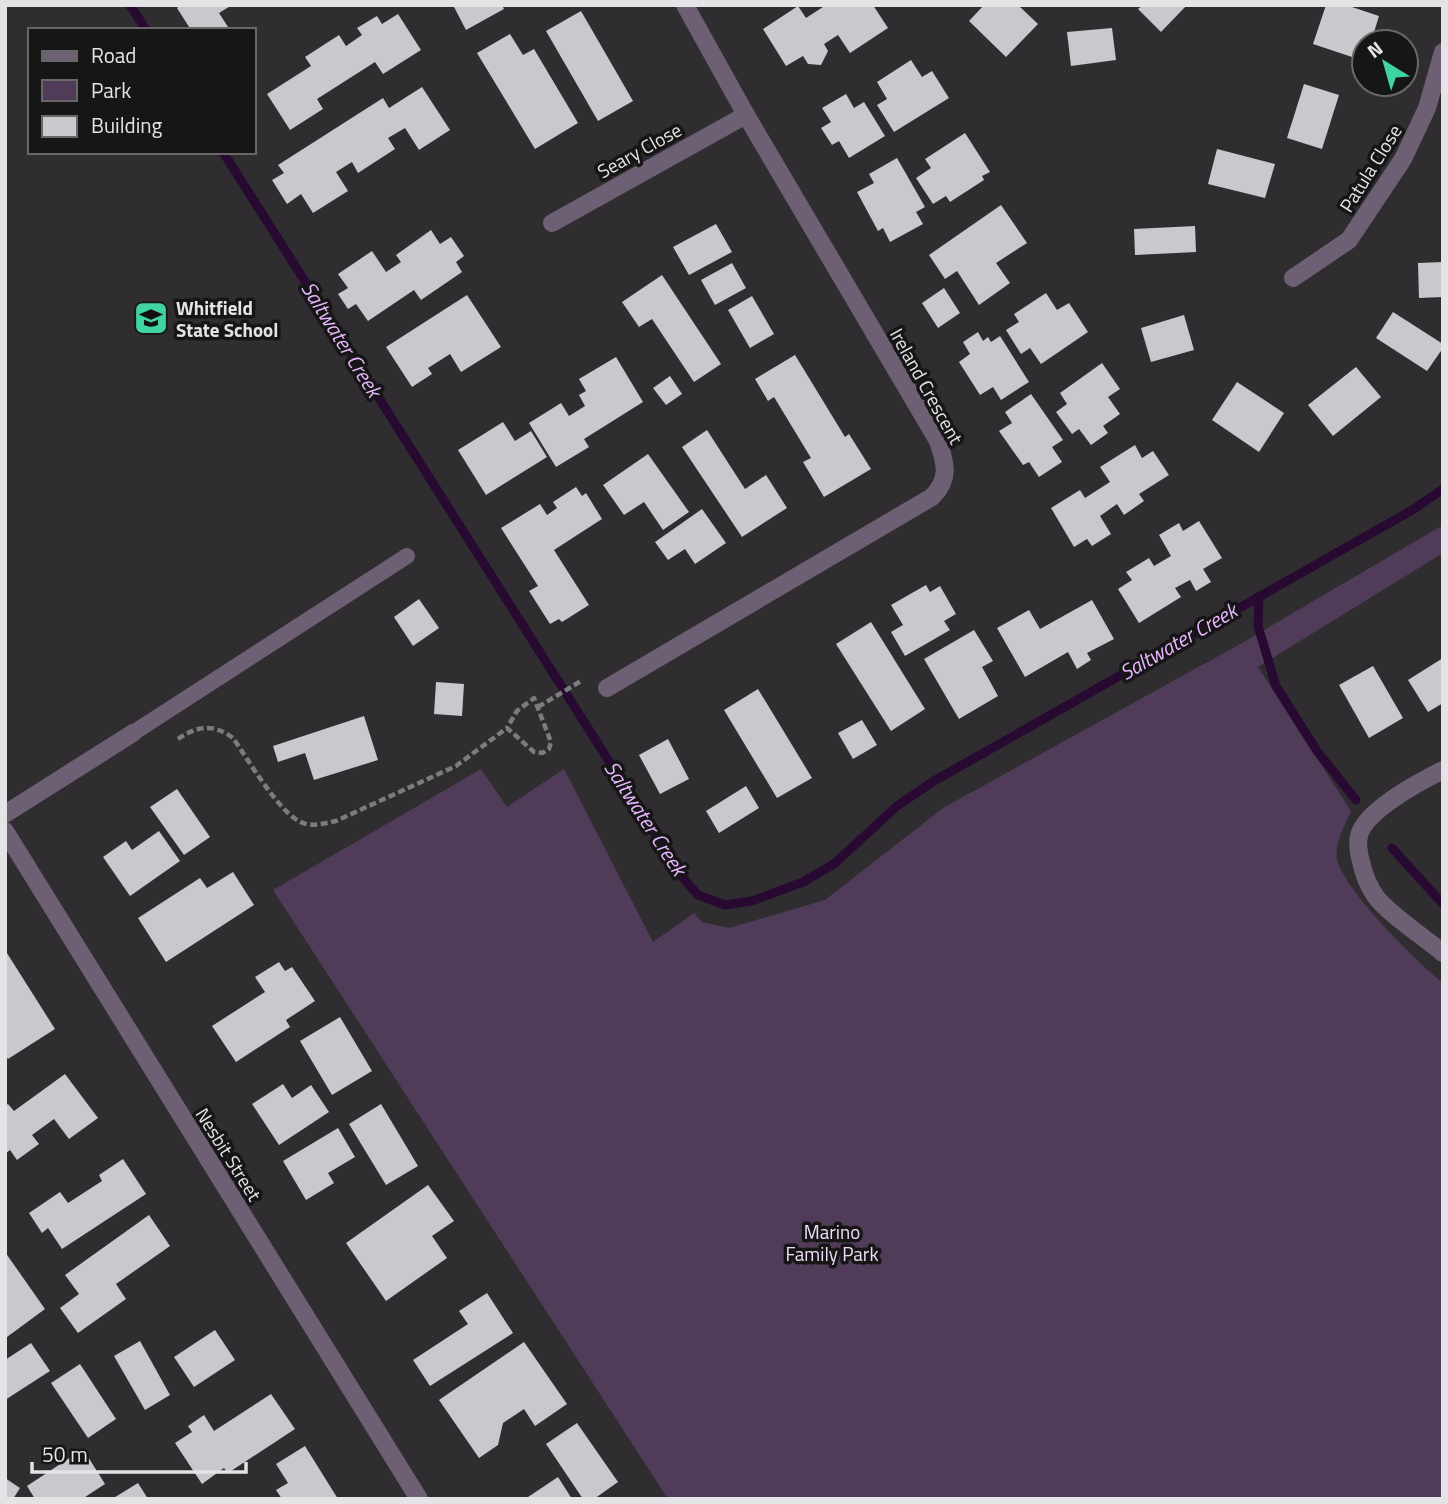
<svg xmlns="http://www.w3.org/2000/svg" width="1448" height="1504" viewBox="0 0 1448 1504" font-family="'Titillium Web',sans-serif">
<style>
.green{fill:#503c59}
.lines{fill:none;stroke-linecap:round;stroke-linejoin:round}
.stream{stroke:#270932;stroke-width:9}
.building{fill:#cac8cc}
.path{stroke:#7d7b7e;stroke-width:4.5;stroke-dasharray:7 3.5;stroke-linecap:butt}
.service{stroke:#6e6074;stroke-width:16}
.minor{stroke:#6e6074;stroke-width:18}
.labels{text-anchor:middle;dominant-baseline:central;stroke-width:7;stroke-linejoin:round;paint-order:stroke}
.street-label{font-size:19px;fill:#e4e3e5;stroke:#171617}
.poi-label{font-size:19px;font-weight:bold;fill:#e4e3e5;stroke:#171617;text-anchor:start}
.park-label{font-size:19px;fill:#f0dcf9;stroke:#171617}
.water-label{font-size:21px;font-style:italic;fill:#e9b7fe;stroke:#171617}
</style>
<rect width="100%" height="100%" fill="#2f2d30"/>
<path class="green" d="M1443,525V553L1258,667L1351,811C1345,826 1332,847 1338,863C1351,897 1414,959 1443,983V1499H668L273,890L481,769L507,807L564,769L653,942L694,913L702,922L729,928L825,900L943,808L1242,643Z"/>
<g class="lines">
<g class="stream">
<path d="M130,5L146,30"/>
<path d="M223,152L683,878L698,895L725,905L752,901L803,882L834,864L897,806L934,781L1414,509L1443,489"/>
<path d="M1259,597L1258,626L1276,686L1317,751L1356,800"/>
<path d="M1392,848L1443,904"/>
</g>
</g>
<g class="building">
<path d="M180,5H232L219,13L230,30H191L177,8Z"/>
<path d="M453,5H502L504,9L466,30Z"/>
<path d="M826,5H873L888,28L850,53L838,35L824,44L828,51L821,65L808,64L803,56L786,66L763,29L798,6L806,18Z"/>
<path d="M984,5H1018L1038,24L1006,57L969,21Z"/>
<path d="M1143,5H1187L1161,32L1138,9Z"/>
<path d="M1326,5H1346L1379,16L1371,42H1364V61L1313,44Z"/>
<path d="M581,11L633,101L598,121L546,31Z"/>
<path d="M398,14L421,50L383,74L375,62L317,99L323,109L290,130L267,94L311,66L305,57L339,35L346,46L362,35L357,28L377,16L382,24Z"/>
<path d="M1112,28L1116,60L1071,66L1067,32Z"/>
<path d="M510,34L523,55L534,49L578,123L535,149L477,53Z"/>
<path d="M911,60L922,77L932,71L949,98L894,132L877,105L887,99L877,82Z"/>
<path d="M1304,84L1339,95L1322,149L1287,138Z"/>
<path d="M422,87L450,130L419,150L405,128L388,138L395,149L358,173L352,162L336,172L348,191L313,213L301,194L287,204L272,180L284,173L278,165L383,98L389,108Z"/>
<path d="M846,94L854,108L864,102L885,136L849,158L839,141L832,145L821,128L831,122L822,108Z"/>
<path d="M965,133L990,172L982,176L984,180L950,202L946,196L933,204L916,178L931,168L925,159Z"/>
<path d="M1217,149L1275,164L1265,198L1208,184Z"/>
<path d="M897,158L925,207L916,212L923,224L890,242L883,228L878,231L857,192L874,183L869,174Z"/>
<path d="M1001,205L1027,243L996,263L1010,283L979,305L957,271L945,279L929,255Z"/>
<path d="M716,224L732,252L689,275L673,247Z"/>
<path d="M1195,226L1196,252L1135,255L1134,229Z"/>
<path d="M431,230L440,244L451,237L464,256L456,262L462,272L421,300L414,290L368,321L356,304L348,309L338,294L348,288L338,274L372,251L386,272L401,262L396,255Z"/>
<path d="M1443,262V297L1419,298L1418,263Z"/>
<path d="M732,263L746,288L715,305L701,280Z"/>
<path d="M662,275L721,364L694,382L652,319L639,327L622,302Z"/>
<path d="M944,288L960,313L938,328L922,303Z"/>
<path d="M1046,293L1057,310L1069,303L1088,332L1041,364L1030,348L1021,354L1006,330L1019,322L1014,314Z"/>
<path d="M467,295L501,347L461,372L450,354L428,368L432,374L412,387L386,347Z"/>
<path d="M752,296L774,334L750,348L728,310Z"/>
<path d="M1393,312L1443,344V348L1427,371L1376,338Z"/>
<path d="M1184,315L1194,350L1151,362L1141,328Z"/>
<path d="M978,332L983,341L988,337L991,342L1000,336L1029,382L1001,400L993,387L980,395L959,362L970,354L963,342Z"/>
<path d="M795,355L845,437L849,434L871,469L824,497L803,462L811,458L774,397L768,401L755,379Z"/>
<path d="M616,357L643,402L584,439L589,447L556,467L529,423L561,403L569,416L585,406L579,395L586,391L579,379Z"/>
<path d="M1102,363L1120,389L1108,397L1120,414L1103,426L1108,433L1091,445L1079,429L1072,434L1056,412L1067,404L1060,393Z"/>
<path d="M1356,367L1381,397L1333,436L1308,405Z"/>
<path d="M670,376L682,394L666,405L653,388Z"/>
<path d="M1237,382L1284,413L1259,452L1212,420Z"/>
<path d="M1031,394L1063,440L1052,447L1062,462L1039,477L1029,462L1023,465L999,431L1012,423L1005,412Z"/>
<path d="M503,422L515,441L531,431L547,457L486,495L458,450Z"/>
<path d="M707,430L745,489L766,475L787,508L742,537L682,447Z"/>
<path d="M1135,445L1142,458L1153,451L1169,475L1139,494L1144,501L1124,515L1117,504L1100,516L1111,534L1092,546L1087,539L1074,547L1051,508L1080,490L1085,498L1110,482L1100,467Z"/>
<path d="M648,454L689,512L663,530L644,502L624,515L603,485Z"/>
<path d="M576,487L582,496L586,493L602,519L554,550L589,605L562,622L559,619L550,624L529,591L538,586L501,528L540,504L547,515L557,508L553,502Z"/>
<path d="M702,509L726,543L695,564L685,549L668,560L655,542Z"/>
<path d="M1199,521L1222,558L1203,569L1211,582L1196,591L1190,580L1175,588L1181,597L1139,623L1118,589L1132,580L1126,572L1149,558L1154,566L1171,556L1159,535L1179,523L1183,531Z"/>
<path d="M926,585L930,592L940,586L956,614L944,621L950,630L905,656L891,632L903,625L891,605Z"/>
<path d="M419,599L439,628L413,646L394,617Z"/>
<path d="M1092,600L1114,639L1087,653L1091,660L1077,669L1068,652L1025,677L997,628L1029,610L1040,629Z"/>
<path d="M871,622L925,709L891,731L836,644Z"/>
<path d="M974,630L993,661L982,667L998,696L959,719L924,659Z"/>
<path d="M1443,658V703L1428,712L1408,680Z"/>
<path d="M1373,666L1403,718L1369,738L1339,685Z"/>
<path d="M436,682L464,684L462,716L434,714Z"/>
<path d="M758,689L812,778L777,798L724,710Z"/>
<path d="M364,716L378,760L314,780L305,753L278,762L273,746Z"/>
<path d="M862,720L877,745L853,759L838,733Z"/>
<path d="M668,739L689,779L660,794L639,755Z"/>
<path d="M746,786L759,808L719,833L706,811Z"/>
<path d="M177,789L210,837L184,855L150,807Z"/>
<path d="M159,831L180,861L130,896L103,857L126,841L132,850Z"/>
<path d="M233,872L254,905L166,962L138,918L200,878L207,888Z"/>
<path d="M5,950L55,1029L8,1059L5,1055Z"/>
<path d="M279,962L285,971L292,967L315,1001L286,1020L290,1027L236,1062L212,1026L265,992L255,977Z"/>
<path d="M340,1017L372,1071L332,1095L300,1041Z"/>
<path d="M65,1074L98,1118L69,1139L54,1119L32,1135L39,1144L17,1160L10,1150L5,1154V1106L8,1104L14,1111Z"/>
<path d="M283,1084L292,1098L311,1085L329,1112L279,1145L252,1104Z"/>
<path d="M381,1104L418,1166L386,1185L349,1124Z"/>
<path d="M338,1128L355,1157L328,1173L334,1183L306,1200L283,1161Z"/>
<path d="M123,1159L146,1194L62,1249L48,1228L42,1233L29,1213L60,1192L68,1203L102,1181L99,1175Z"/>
<path d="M428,1185L454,1221L432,1236L447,1258L386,1301L346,1243Z"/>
<path d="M149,1215L170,1246L116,1284L126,1299L78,1333L60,1308L79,1294L65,1275Z"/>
<path d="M5,1252L45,1309L7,1337L5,1335Z"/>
<path d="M487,1293L513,1333L430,1386L413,1360L468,1324L459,1311Z"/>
<path d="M215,1330L235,1360L194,1387L174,1357Z"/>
<path d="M140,1341L170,1395L145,1410L114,1356Z"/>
<path d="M524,1342L567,1404L535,1426L524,1409L503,1423L498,1445L479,1458L439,1400Z"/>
<path d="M31,1343L50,1371L5,1400V1360Z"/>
<path d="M80,1364L116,1419L88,1438L51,1383Z"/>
<path d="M271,1394L295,1429L228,1473L224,1468L202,1484L175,1443L192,1432L188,1426L204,1415L214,1431Z"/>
<path d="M577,1423L618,1482L594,1499H583L546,1444Z"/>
<path d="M305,1446L338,1499H282L276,1490L288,1483L276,1464Z"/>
<path d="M83,1449L105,1484L82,1499H35L27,1486Z"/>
<path d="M558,1477L572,1499H525Z"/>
<path d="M5,1478L20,1488L13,1499H5Z"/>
<path d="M138,1483L148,1499H112Z"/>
</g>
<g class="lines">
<g class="path">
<path d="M538,707L581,681"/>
<path d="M178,739C197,726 213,723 233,738C248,759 280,815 303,823C313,827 325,823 336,821L456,766L507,728L534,752L542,753L549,749L551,742L534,698L517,711L507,728"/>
</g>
<path class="service" d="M133,733L407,556"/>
<g class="minor">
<path d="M552,223L746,115"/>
<path d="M1293,278L1349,240L1403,159L1427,108L1443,52"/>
<path d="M607,688L932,497C950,479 946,464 938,441L746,115L685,5"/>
<path d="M1443,770C1421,781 1364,811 1359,836C1357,844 1359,854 1361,862C1364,875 1368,886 1376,897C1389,914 1425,938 1443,953"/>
<path d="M5,814L133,733"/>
<path d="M5,831L419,1499"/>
</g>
</g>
<defs>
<g id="school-square" transform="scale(1.75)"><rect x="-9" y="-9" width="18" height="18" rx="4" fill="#40d4a2" stroke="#171617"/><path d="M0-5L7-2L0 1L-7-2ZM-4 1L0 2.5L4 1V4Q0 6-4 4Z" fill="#111"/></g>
</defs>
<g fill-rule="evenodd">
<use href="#school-square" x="151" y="318"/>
</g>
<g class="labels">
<g class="street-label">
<text transform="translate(639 150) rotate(-29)">Seary Close</text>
<text transform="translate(1370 168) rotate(-58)">Patula Close</text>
<text transform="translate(927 386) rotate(61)">Ireland Crescent</text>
<text transform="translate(229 1154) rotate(58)">Nesbit Street</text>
</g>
<g class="poi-label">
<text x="176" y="307">Whitfield<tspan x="176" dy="22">State School</tspan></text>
</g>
<g class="park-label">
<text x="832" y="1231">Marino<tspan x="832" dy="22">Family Park</tspan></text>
</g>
<g class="water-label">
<text transform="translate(342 339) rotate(58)">Saltwater Creek</text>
<text transform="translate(1178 641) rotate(-30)">Saltwater Creek</text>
<text transform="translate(646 818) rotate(57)">Saltwater Creek</text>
</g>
</g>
<rect width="1448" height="1504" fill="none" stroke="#e4e3e5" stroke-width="14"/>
<rect x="28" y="28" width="228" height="126" fill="#171617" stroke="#696869" stroke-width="2"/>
<rect x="42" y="51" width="35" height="10" fill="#6e6074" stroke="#696869" stroke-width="2"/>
<text x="91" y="63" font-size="21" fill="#e4e3e5">Road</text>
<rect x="42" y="80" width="35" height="21" fill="#503c59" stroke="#696869" stroke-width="2"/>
<text x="91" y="98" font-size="21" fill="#e4e3e5">Park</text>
<rect x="42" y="116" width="35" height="21" fill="#cac8cc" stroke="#696869" stroke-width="2"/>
<text x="91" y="133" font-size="21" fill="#e4e3e5">Building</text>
<g transform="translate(1385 63) rotate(323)"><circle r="33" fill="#171617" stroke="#696869" stroke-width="2"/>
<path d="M0-5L12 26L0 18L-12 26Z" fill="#40d4a2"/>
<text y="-10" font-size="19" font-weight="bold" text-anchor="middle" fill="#e4e3e5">N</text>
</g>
<path d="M32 1462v10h214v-10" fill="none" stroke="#e4e3e5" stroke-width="3.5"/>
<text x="42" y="1462" font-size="21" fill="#e4e3e5" stroke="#171617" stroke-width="5" paint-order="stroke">50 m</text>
</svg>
